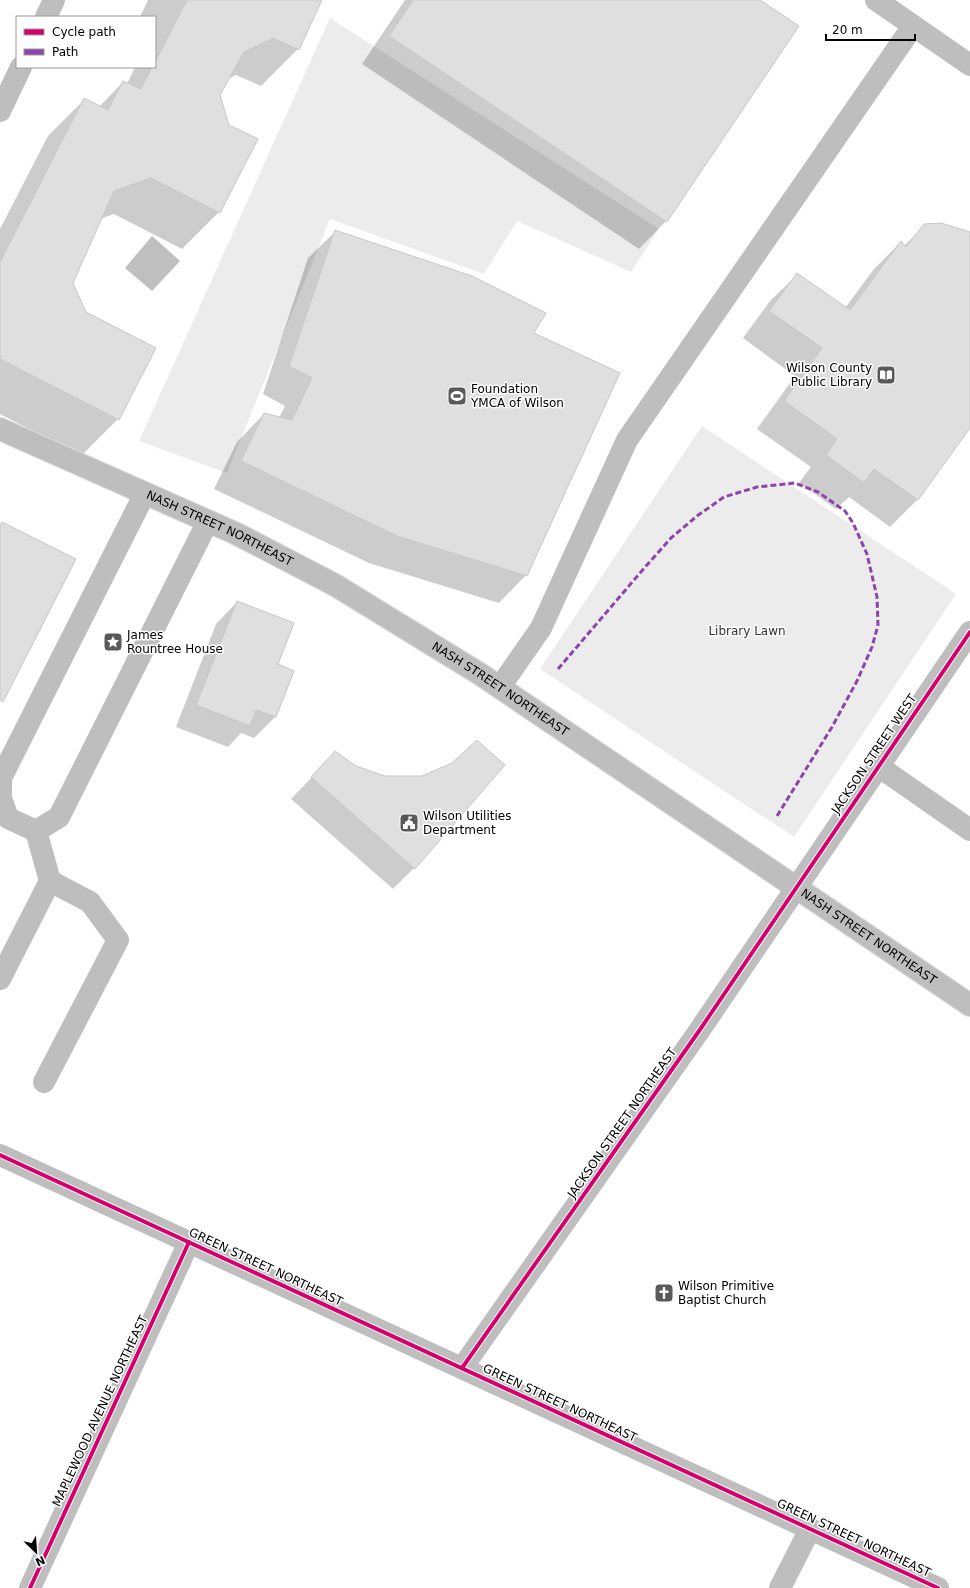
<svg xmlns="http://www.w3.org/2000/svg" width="970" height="1588" viewBox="0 0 970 1588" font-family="'DejaVu Sans',sans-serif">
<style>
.green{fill:#ececec}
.water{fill:#bfbfbf}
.shadow{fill:#0003}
.building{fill:#dfdfdf;stroke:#c7c7c7}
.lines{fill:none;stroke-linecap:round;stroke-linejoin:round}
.major-casing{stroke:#dbdbdb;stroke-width:24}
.minor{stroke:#bebebe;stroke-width:22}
.major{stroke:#bebebe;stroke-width:22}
.quiet{stroke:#8e44ad;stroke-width:3;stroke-dasharray:6 3;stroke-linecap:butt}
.cycleway-casing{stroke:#fff;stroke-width:6}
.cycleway{stroke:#d6006c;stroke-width:4}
.labels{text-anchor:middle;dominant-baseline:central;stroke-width:3;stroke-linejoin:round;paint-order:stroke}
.poi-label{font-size:12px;fill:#000;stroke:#fff;text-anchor:start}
.street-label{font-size:12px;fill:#000;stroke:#fff}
.park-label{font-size:12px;fill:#333;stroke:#fff}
</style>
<rect width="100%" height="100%" fill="#fff"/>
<g class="green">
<path d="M330,18L659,229L631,272L517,221L484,274L330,219L227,473L139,441Z"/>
<path d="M702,426L956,594L794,837L540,669Z"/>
</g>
<path class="water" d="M152,236L180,261L152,291L125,268Z"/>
<g class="shadow">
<path d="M148,0H321L298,49L261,86L236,75L228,79L218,95L219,212L182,249L114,214L100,219L72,283L118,419L81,456L0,414V229L48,136L85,99L99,107L123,82L127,84L135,67H155V17H140Z"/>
<path d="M405,0H759L666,221L639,249L362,64Z"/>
<path d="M925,225L970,233V426L917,500L890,527L849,497L836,509L799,483L811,467L757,429L795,376L743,338L770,301L798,274L845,308L874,269L901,242L904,246Z"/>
<path d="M336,231L532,333L526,575L499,603L369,563L214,489L237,442L264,414L279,418L285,406L263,394L308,258Z"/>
<path d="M237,602L277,665L293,671L275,717L254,738L241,733L228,747L176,727L216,624Z"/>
<path d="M335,753L356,767L385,777L422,776L414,868L393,889L291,799Z"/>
</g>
<g class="building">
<path d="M187,0H322L299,50L273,38L244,52L220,95L229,125L258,139L220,213L151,178L114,191L73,283L86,312L156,348L119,420L0,359V262L84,98L108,110L123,81L141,89L152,67H155V62Z"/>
<path d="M413,0H760L799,26L667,222L389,36Z"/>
<path d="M941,223L970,232V428L918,500L874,469L864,483L826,455L837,439L784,401L822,348L769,311L797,273L850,310L901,241L906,247L924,224Z"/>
<path d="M335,230L472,276L546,313L534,333L620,373L527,576L397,536L241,461L264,413L292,420L312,378L289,366Z"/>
<path d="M2,522L76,559L3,702L0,700V526Z"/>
<path d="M237,601L294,623L278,664L294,671L276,717L256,710L250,726L196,705Z"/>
<path d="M477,740L505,765L415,869L311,777L335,751L356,766L385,776H422L452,763Z"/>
</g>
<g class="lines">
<g class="major-casing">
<g id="major">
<path id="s1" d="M0,429L237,534L335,585L480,674L970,1005"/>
</g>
</g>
<g class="minor">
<path d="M876,0L970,65"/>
<path d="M46,17L54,0"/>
<path d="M0,111L21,67"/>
<path d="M145,493L1,778V798L8,818L36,831L59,817L208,521"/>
<path d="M500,687L541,628L627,440L913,26"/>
<path d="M878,766L970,830"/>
<path d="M36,831L50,881"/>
<path d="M0,979L50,881L90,902L118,940L44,1082"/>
<path d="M0,1155L938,1588"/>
<path d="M462,1368L699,1031L970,632"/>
<path d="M30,1588L189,1242"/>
<path d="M780,1588L810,1529"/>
</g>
<use href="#major" class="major"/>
<path class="quiet" d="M558,669L646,566L671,538L697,516L724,497L757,487L795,483L818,492L845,511L853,523L867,554L877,597L878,625L872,647L857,681L832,727L777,816"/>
<g class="cycleway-casing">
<g id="cycleway">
<path d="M0,1155L938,1588"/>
<path d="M462,1368L699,1031L970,632"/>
<path d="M30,1588L189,1242"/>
</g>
</g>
<use href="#cycleway" class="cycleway"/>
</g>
<defs>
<g id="library-square" transform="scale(1)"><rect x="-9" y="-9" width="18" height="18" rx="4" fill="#595959" stroke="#fff"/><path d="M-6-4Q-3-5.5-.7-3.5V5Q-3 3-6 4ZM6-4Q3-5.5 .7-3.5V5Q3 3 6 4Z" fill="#fff"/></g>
<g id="stadium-square" transform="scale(1)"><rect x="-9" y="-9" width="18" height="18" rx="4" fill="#595959" stroke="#fff"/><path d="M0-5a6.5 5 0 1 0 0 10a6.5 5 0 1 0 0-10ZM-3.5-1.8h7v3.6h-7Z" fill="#fff"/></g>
<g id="sight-square" transform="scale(1)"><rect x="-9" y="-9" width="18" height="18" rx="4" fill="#595959" stroke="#fff"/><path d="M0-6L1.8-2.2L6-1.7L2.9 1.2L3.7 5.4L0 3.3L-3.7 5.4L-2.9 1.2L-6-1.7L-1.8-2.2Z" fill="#fff"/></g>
<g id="civic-square" transform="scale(1)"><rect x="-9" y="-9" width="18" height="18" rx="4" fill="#595959" stroke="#fff"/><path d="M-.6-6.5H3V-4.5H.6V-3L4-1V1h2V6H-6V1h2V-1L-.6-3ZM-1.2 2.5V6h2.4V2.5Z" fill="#fff"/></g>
<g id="church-square" transform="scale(1)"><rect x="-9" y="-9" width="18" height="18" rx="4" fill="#595959" stroke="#fff"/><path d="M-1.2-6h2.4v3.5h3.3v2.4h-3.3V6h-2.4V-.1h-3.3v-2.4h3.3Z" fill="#fff"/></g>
</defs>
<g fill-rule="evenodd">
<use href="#library-square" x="886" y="375"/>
<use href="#stadium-square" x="457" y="396"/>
<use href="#sight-square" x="113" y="642"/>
<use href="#civic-square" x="409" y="823"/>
<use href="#church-square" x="664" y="1293"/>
</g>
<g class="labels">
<g class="poi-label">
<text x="872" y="368" text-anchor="end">Wilson County<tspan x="872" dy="14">Public Library</tspan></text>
<text x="471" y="389">Foundation<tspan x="471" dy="14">YMCA of Wilson</tspan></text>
<text x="127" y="635">James<tspan x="127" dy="14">Rountree House</tspan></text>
<text x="423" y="816">Wilson Utilities<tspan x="423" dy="14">Department</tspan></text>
<text x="678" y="1286">Wilson Primitive<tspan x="678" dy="14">Baptist Church</tspan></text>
</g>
<g class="street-label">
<text stroke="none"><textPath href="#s1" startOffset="241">NASH STREET NORTHEAST</textPath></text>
<text stroke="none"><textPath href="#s1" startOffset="565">NASH STREET NORTHEAST</textPath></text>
<text transform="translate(874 754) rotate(-56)">JACKSON STREET WEST</text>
<text stroke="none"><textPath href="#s1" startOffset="1009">NASH STREET NORTHEAST</textPath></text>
<text transform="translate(622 1123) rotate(-55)">JACKSON STREET NORTHEAST</text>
<text transform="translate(266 1267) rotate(25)">GREEN STREET NORTHEAST</text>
<text transform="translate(560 1403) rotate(25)">GREEN STREET NORTHEAST</text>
<text transform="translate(100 1411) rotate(-65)">MAPLEWOOD AVENUE NORTHEAST</text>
<text transform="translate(854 1538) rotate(25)">GREEN STREET NORTHEAST</text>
</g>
<g class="park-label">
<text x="747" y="631">Library Lawn</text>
</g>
</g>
<rect x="16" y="16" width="140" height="52" fill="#ffffff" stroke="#999999"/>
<rect x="24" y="29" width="20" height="6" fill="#d6006c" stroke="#999999"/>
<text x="52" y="36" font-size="12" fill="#000000">Cycle path</text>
<rect x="24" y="49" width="20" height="6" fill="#8e44ad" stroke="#999999"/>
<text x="52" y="56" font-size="12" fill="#000000">Path</text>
<g transform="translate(36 1552) rotate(155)" stroke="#ffffff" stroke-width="3" paint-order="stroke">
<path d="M0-3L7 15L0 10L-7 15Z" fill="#000000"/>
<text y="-6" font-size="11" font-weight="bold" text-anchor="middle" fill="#000000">N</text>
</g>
<path d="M826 34v6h89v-6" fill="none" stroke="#000000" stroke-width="2"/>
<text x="832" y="34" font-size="12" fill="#000000" stroke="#ffffff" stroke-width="3" paint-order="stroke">20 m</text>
</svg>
